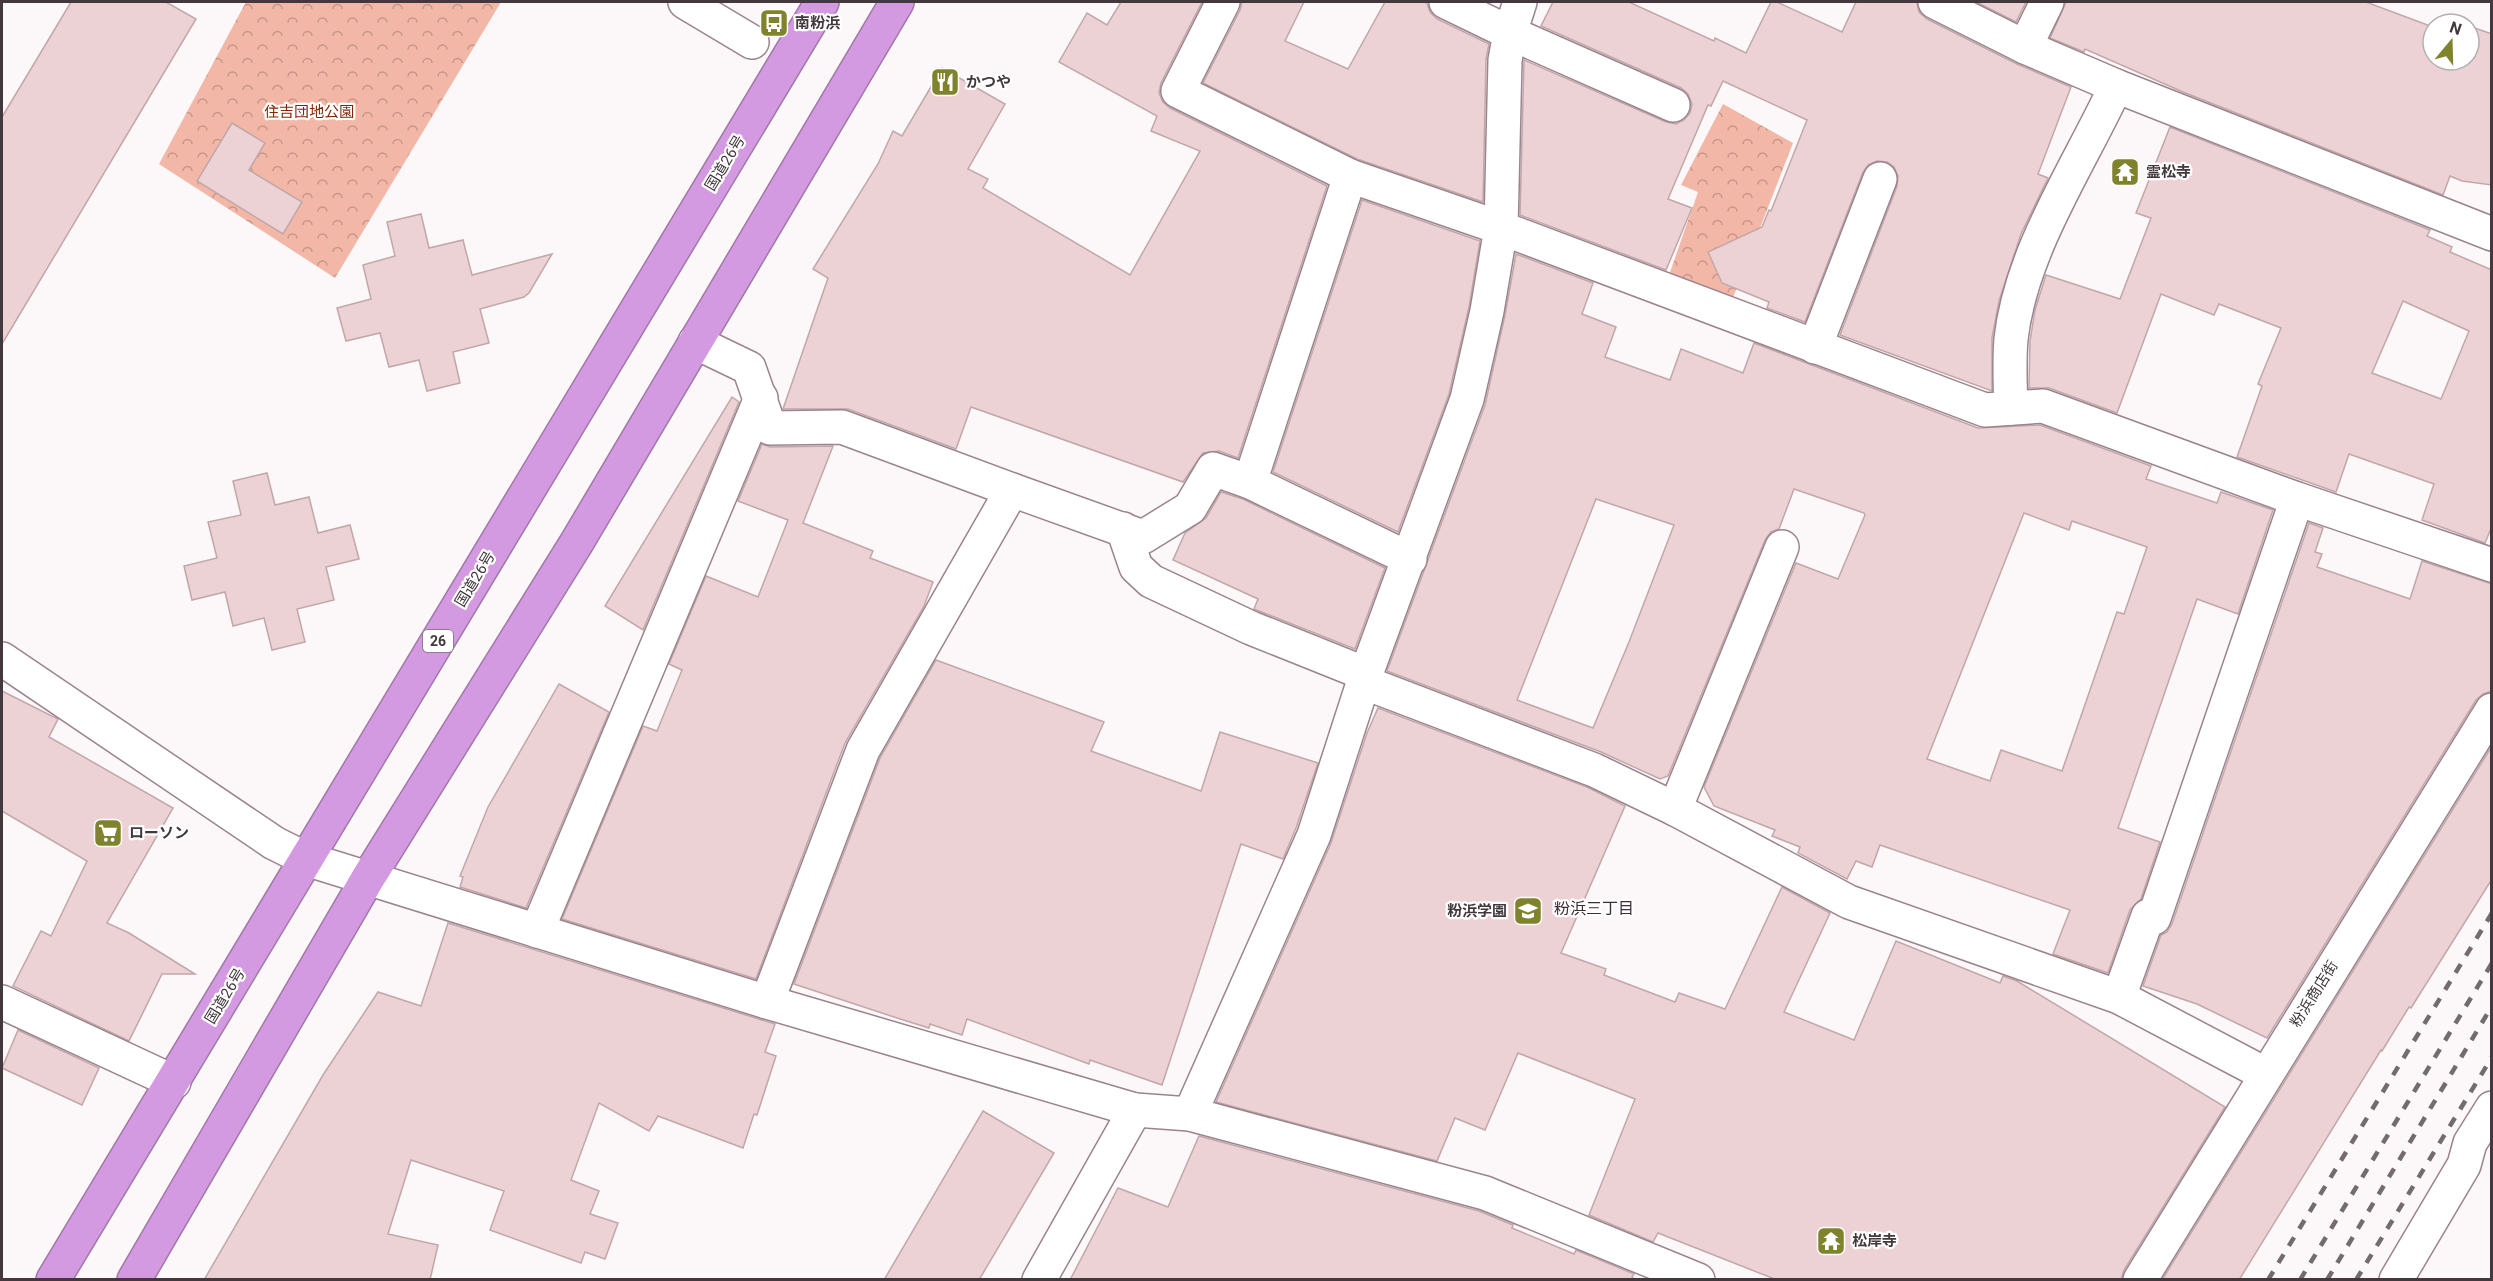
<svg xmlns="http://www.w3.org/2000/svg" width="2493" height="1281" viewBox="0 0 2493 1281" font-family="Roboto,'Noto Sans JP',sans-serif">
<style>
.park{fill:url(#park-crowns)}
.building{fill:#edd2d5;stroke:#c1a7a9;stroke-width:1.5;fill-rule:evenodd}
.lines{fill:none;stroke-linecap:round;stroke-linejoin:round}
.minor-casing{stroke:#9a848f;stroke-width:36}
.highway-casing{stroke:#a178a8;stroke-width:36}
.minor{stroke:#fff;stroke-width:33}
.highway{stroke:#d49ae1;stroke-width:33}
.rail{stroke:#746b6f;stroke-width:4.5;stroke-dasharray:10 10;stroke-linecap:butt}
.labels{text-anchor:middle;dominant-baseline:central;stroke-width:4.5;stroke-linejoin:round;paint-order:stroke}
.shield{fill:#fff;stroke:#7b7477;stroke-width:1.5}
.shield-label{font-size:14px;font-weight:bold;fill:#42383d}
.poi-label{font-size:15px;font-weight:bold;fill:#42383d;stroke:#fff;text-anchor:start}
.park-label{font-size:15px;fill:#842407;stroke:#fff}
.street-label{font-size:15px;fill:#42383d;stroke:#fff}
.neighbourhood-label{font-size:16px;fill:#3f2d37;stroke:#fff}
</style>
<defs>
<pattern id="park-crowns" width="20" height="18" patternUnits="userSpaceOnUse" patternTransform="scale(1.5)"><rect width="20" height="18" fill="#f3b7a7"/><path d="M2 6a3 3 0 1 1 6 0M12 15a3 3 0 1 1 6 0" fill="none" stroke="#c69689"/></pattern>
</defs>
<rect width="100%" height="100%" fill="#fcf7f9"/>
<g class="park">
<path d="M246,2H501L335,278L159,164Z"/>
<path d="M1723,104L1793,143L1732,300L1668,278L1698,192L1681,185Z"/>
</g>
<g class="building">
<path d="M71,2H166L196,19L2,344V117Z"/>
<path d="M1121,2H1202L1161,83L1159,93L1163,102L1170,108L1327,186L1238,458L1219,451L1203,453L1183,482L971,407L956,449L848,409H783L828,278L813,269L878,164L893,131L902,136L942,68L1005,104L968,169L988,179L983,188L1130,275L1200,151L1151,131L1157,116L1059,62L1087,13L1107,25Z"/>
<path d="M1242,2H1304L1285,41L1348,69L1385,2H1424L1427,3L1430,12L1437,19L1489,44L1486,59L1483,202L1357,159L1203,83L1240,10Z"/>
<path d="M1553,2H1629L1714,41L1715,38L1746,53L1771,2H1777L1842,32L1856,2H1917L1919,12L1927,19L2017,64L2071,87L2038,174L2048,178L2021,234L1999,301L1992,338V391L1840,335L1897,186L1898,176L1894,167L1887,162L1877,161L1868,165L1863,172L1805,322L1767,308L1769,302L1722,283L1708,252L1762,227L1769,210L1771,211L1807,120L1723,81L1711,106L1708,105L1668,199L1692,208L1666,270L1520,215L1524,60L1666,122L1676,124L1684,120L1690,113L1692,104L1688,94L1681,88L1541,26Z"/>
<path d="M1976,2H2026L2016,22Z"/>
<path d="M2066,2H2366L2433,27V60H2469V26L2492,34V185L2462,181L2450,176L2443,195L2183,92L2085,49L2084,52L2050,38Z"/>
<path d="M232,123L265,143L249,170L302,202L283,234L197,181Z"/>
<path d="M2170,127L2430,230L2427,236L2452,247L2450,252L2492,270V526L2485,543L2422,520L2434,484L2349,454L2336,492L2237,457L2262,386L2258,384L2281,328L2219,304L2214,315L2161,294L2117,413L2049,388H2029L2030,341L2035,310L2046,275L2120,299L2151,218L2136,213ZM2403,301L2469,331L2441,399L2372,373Z"/>
<path d="M1362,200L1480,241L1469,307L1449,394L1398,532L1273,472Z"/>
<path d="M421,214L429,248L463,240L472,275L552,254L529,293L524,297L480,309L489,343L453,352L460,383L427,391L419,360L389,367L380,333L346,341L337,308L371,299L363,265L395,256L387,222Z"/>
<path d="M1516,254L1593,283L1582,314L1616,327L1605,357L1670,380L1681,349L1743,373L1754,343L1978,428L2040,425L2151,466L2146,479L2217,503L2221,492L2273,510L2238,614L2197,599L2118,828L2160,842L2141,899L2130,910L2108,973L2053,954L2070,910L1880,845L1872,867L1856,861L1847,879L1798,853L1800,847L1772,836L1775,830L1714,806L1704,787L1796,563L1838,579L1865,515L1864,513L1794,489L1779,529L1771,532L1765,540L1668,776L1660,779L1601,752L1387,671L1485,405L1505,315ZM1596,499L1674,525L1629,642L1593,728L1517,700ZM2024,513L2069,530L2072,521L2147,547L2124,614L2117,612L2062,771L2001,750L1990,781L1927,759Z"/>
<path d="M732,397L739,402L643,630L605,606Z"/>
<path d="M762,444L770,447L833,446L803,523L873,551L870,558L933,582L924,606L845,743L756,979L562,919L643,726L657,731L682,670L669,664L706,576L758,597L788,520L738,501Z"/>
<path d="M267,473L275,505L309,497L318,533L350,525L359,559L326,567L334,600L297,609L305,642L272,650L264,618L233,626L225,592L192,600L184,566L217,558L208,522L241,515L233,481Z"/>
<path d="M1221,492L1243,499L1385,568L1355,649L1254,609L1258,599L1173,560L1185,533L1206,518Z"/>
<path d="M2309,523L2323,528L2315,552L2322,554L2317,567L2410,599L2422,561L2492,584V691L2483,694L2476,700L2267,1038L2197,1004L2143,986L2161,935L2167,932L2172,924Z"/>
<path d="M936,660L1104,722L1091,751L1201,791L1220,732L1318,763L1296,828L1283,859L1241,844L1162,1085L1090,1060L1089,1064L967,1019L962,1035L930,1024L929,1028L897,1018L794,984L880,758Z"/>
<path d="M559,684L609,712L526,908L460,887L463,877L460,876L488,807Z"/>
<path d="M2,691L58,719L49,737L173,808L107,923L129,933L195,974H162L129,1041L13,986L41,931L51,936L87,861L2,811Z"/>
<path d="M1378,708L1587,787L1625,806L1561,953L1606,969L1604,975L1675,1002L1679,993L1725,1009L1782,887L1830,913L1784,1012L1854,1040L1896,941L2000,983L2003,976L2017,981L2225,1107L2124,1270L2121,1280H1777L1658,1233L1653,1242L1589,1215L1635,1099L1518,1053L1485,1130L1455,1118L1437,1161L1216,1102L1331,843L1367,733Z"/>
<path d="M2492,746V879L2411,1008L2409,1007L2382,1051L2381,1050L2239,1280H2162Z"/>
<path d="M448,923L775,1024L765,1052L776,1056L757,1115L754,1114L743,1148L658,1116L649,1131L599,1103L571,1180L599,1191L590,1214L618,1223L605,1259L585,1252L581,1263L490,1230L504,1191L411,1160L388,1234L438,1245L430,1280H204L323,1075L378,992L421,1006Z"/>
<path d="M18,1030L99,1068L82,1105L2,1068Z"/>
<path d="M983,1111L1054,1153L979,1280H884Z"/>
<path d="M1199,1136L1479,1211L1513,1225L1512,1228L1574,1254L1576,1250L1634,1274L1632,1277L1635,1280H1070L1118,1188L1168,1207Z"/>
</g>
<g class="lines">
<g class="minor-casing">
<g id="minor">
<path d="M685,2L752,42"/>
<path d="M1223,2L1178,91L1350,176L1501,228L1985,410L2043,406L2297,499L2492,565"/>
<path d="M1446,2L1510,33L1673,105"/>
<path d="M1935,2L2025,47L2116,86L2492,234"/>
<path d="M2025,47L2047,2"/>
<path d="M695,342L749,368L770,428L842,427L1012,490"/>
<path d="M1815,347L1880,179"/>
<path d="M2011,408C2010,385 2009,362 2011,339C2021,250 2079,166 2116,86"/>
<path d="M1250,482L1350,176"/>
<path d="M1123,529L1136,567L1151,581L1251,628L1366,674"/>
<path d="M2,659L274,843L306,859L767,1002L1135,1110L1190,1114L1485,1193L1698,1280"/>
<path d="M1363,682L1594,770L1675,809L1849,902L2119,997L2265,1074"/>
<path d="M1675,809L1782,547"/>
<path d="M537,931L761,398"/>
<path d="M2119,997L2148,916L2154,918L2297,499"/>
<path d="M2,1002L174,1082"/>
<path d="M767,1002L863,750L1012,490L1143,537L1190,508L1213,469L1250,482L1410,559"/>
<path d="M1190,1114L1314,835L1366,674L1467,399L1487,311L1501,228L1505,60L1510,33L1520,2"/>
<path d="M1039,1280L1135,1110"/>
<path d="M2140,1280L2492,710"/>
<path d="M2396,1280L2464,1165L2470,1143L2492,1108"/>
</g>
</g>
<g class="highway-casing">
<g id="highway">
<path d="M53,1280L822,2"/>
<path d="M134,1280L368,878L577,542L897,2"/>
</g>
</g>
<use href="#minor" class="minor"/>
<use href="#highway" class="highway"/>
<g class="rail">
<path d="M2268,1280L2492,913"/>
<path d="M2300,1280L2492,963"/>
<path d="M2327,1280L2492,1006"/>
<path d="M2356,1280L2492,1057"/>
</g>
</g>
<defs>
<g id="bus-square" transform="scale(1.5)"><rect x="-9" y="-9" width="18" height="18" rx="4" fill="#80832e" stroke="#fff"/><path d="M-5-6H5V4H4V6H2V4H-2V6H-4V4H-5ZM-3.5-4V0h7V-4ZM-3.5 1.2v1.5H-2V1.2ZM2 1.2v1.5H3.5V1.2Z" fill="#fff"/></g>
<g id="restaurant-square" transform="scale(1.5)"><rect x="-9" y="-9" width="18" height="18" rx="4" fill="#80832e" stroke="#fff"/><path d="M-5-6h1v4h1v-4h1v4h1v-4h1v5L-1.5 .5V6h-2V.5L-5-1ZM5-6V6H3V1.5H1.5Q1.5-4 5-6Z" fill="#fff"/></g>
<g id="temple-square" transform="scale(1.5)"><rect x="-9" y="-9" width="18" height="18" rx="4" fill="#80832e" stroke="#fff"/><path d="M0-6L5-2H3V0L6.5 2.5H4V6H1.5V3h-3V6H-4V2.5H-6.5L-3 0V-2H-5Z" fill="#fff"/></g>
<g id="supermarket-square" transform="scale(1.5)"><rect x="-9" y="-9" width="18" height="18" rx="4" fill="#80832e" stroke="#fff"/><path d="M-6-5.5h2.5l.6 2H6L4.5 2H-2.5L-4.4-4H-6ZM-1.5 3.2a1.3 1.3 0 1 0 .1 0ZM3 3.2a1.3 1.3 0 1 0 .1 0Z" fill="#fff"/></g>
<g id="school-square" transform="scale(1.5)"><rect x="-9" y="-9" width="18" height="18" rx="4" fill="#80832e" stroke="#fff"/><path d="M0-5L7-2L0 1L-7-2ZM-4 1L0 2.5L4 1V4Q0 6-4 4Z" fill="#fff"/></g>
</defs>
<g fill-rule="evenodd">
<use href="#bus-square" x="774" y="23"/>
<use href="#restaurant-square" x="945" y="82"/>
<use href="#temple-square" x="2125" y="172"/>
<use href="#supermarket-square" x="108" y="833"/>
<use href="#school-square" x="1528" y="911"/>
<use href="#temple-square" x="1831" y="1241"/>
</g>
<g class="labels">
<rect class="shield" x="423" y="630" width="30" height="22" rx="4.5"/>
<g class="shield-label">
<text x="438" y="641">26</text>
</g>
<g class="poi-label">
<text x="795" y="23">南粉浜</text>
<text x="966" y="82">かつや</text>
<text x="2146" y="172">霊松寺</text>
<text x="129" y="833">ローソン</text>
<text x="1507" y="911" text-anchor="end">粉浜学園</text>
<text x="1852" y="1241">松岸寺</text>
</g>
<g class="park-label">
<text x="309" y="112">住吉団地公園</text>
</g>
<g class="street-label">
<text transform="translate(725 163) rotate(-59)">国道26号</text>
<text transform="translate(475 579) rotate(-59)">国道26号</text>
<text transform="translate(2314 994) rotate(-58)">粉浜商店街</text>
<text transform="translate(225 996) rotate(-59)">国道26号</text>
</g>
<g class="neighbourhood-label">
<text x="1594" y="908">粉浜三丁目</text>
</g>
</g>
<rect width="2493" height="1281" fill="none" stroke="#42383d" stroke-width="6"/>
<g transform="translate(2451 42) rotate(19)"><circle r="28" fill="#ffffff" stroke="#b3afb1" stroke-width="1.5"/>
<path d="M0-4.5L10 22L0 15L-10 22Z" fill="#80832e"/>
<text y="-9" font-size="16" font-weight="bold" text-anchor="middle" fill="#42383d">N</text>
</g>
</svg>
